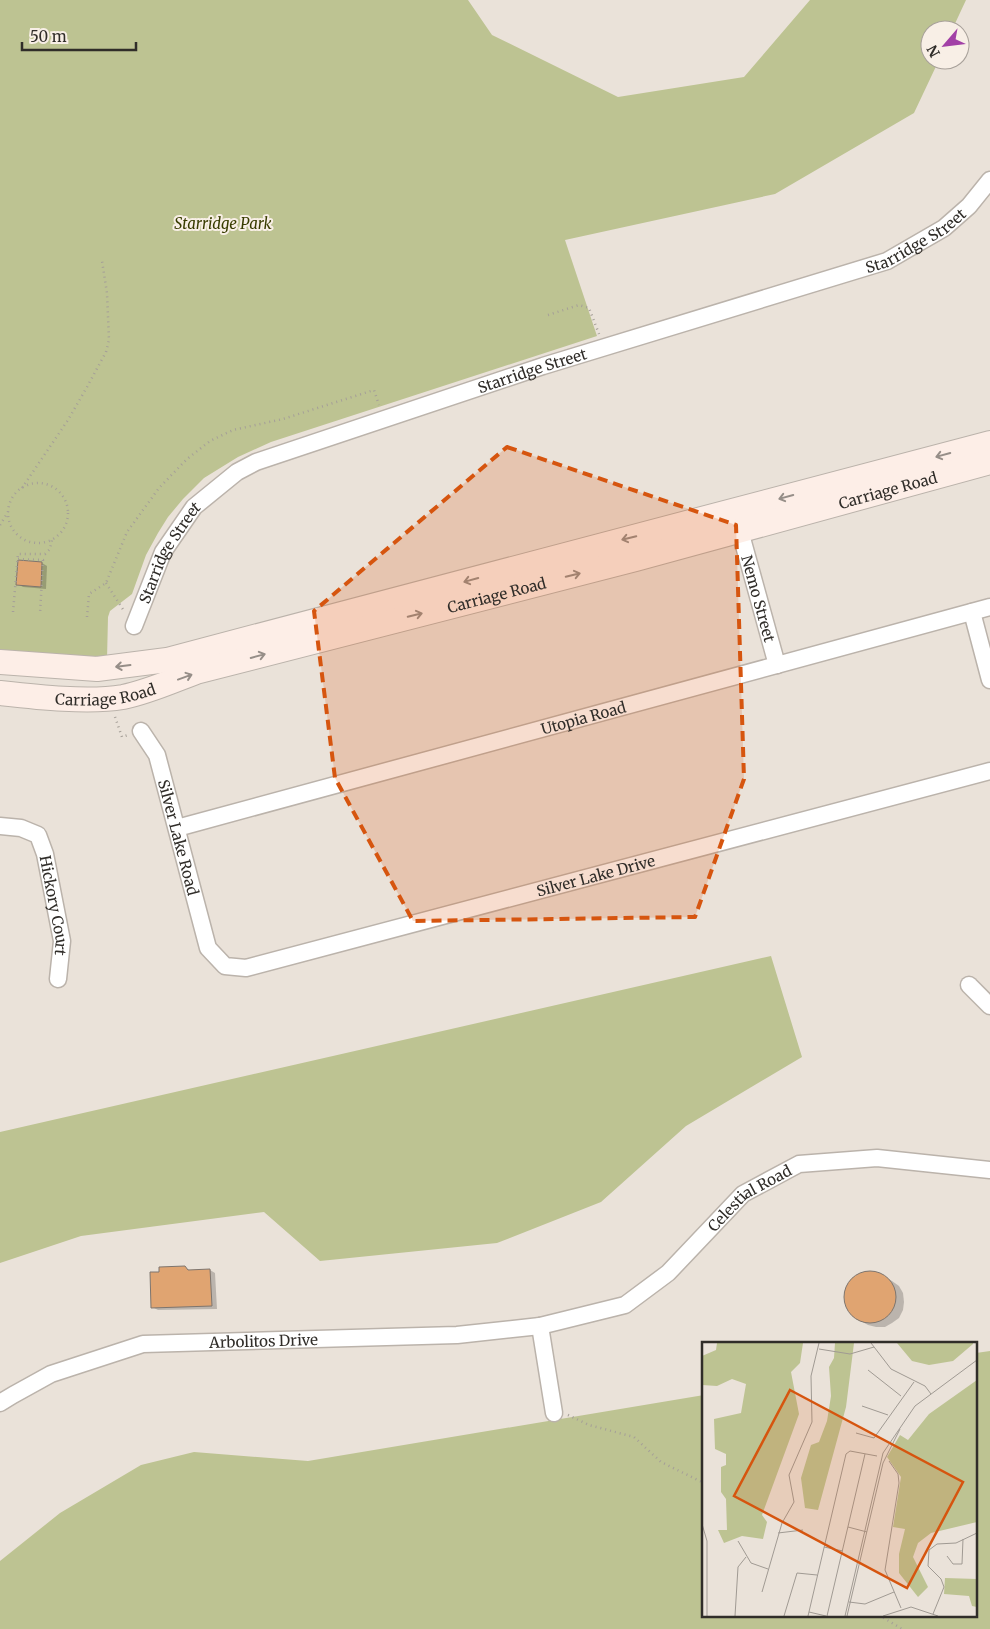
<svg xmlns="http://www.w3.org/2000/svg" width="990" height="1629" viewBox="0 0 990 1629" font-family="Merriweather,serif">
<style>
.green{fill:#bdc392}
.shadow{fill:#0003}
.building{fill:#e0a471;stroke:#7e756e}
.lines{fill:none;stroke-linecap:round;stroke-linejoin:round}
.street-casing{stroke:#bbb3ab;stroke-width:19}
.secondary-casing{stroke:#bbb3ab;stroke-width:26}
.path{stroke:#a59f98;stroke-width:2.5;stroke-dasharray:1 4;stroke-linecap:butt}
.street{stroke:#fff;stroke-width:16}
.secondary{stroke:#fdeee7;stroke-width:24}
.oneway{stroke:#968e88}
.marked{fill:#d6550f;fill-opacity:0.2;stroke:#d6550f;stroke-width:4;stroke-dasharray:10 6;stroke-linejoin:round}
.labels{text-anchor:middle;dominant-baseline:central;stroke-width:4;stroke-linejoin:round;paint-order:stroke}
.park-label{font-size:15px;font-style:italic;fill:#383c00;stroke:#f8efe6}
.street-label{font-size:15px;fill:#302d29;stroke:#f8efe6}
.inset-road{fill:none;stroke:#a09a93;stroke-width:1}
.view{fill:#d6550f;fill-opacity:0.15;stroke:#d6550f;stroke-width:2.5}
.inset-edge{fill:none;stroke:#302d29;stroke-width:2.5}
</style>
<rect width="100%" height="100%" fill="#eae2d9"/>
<g class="green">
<path d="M0,0H468L492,35L618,97L744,77L810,0H966L952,30H930V60H939L914,113L775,194L565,240L597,336L271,442L238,457L204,478L183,499L168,517L158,533L146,555L132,594L110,611L108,617L107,659L0,652Z"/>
<path d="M771,956L802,1057L686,1126L601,1202L497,1243L320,1261L264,1212L81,1236L0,1263V1132Z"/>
<path d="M990,1351V1629H0V1561L60,1513L141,1465L194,1452L308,1461L704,1395V1615H976V1353Z"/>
</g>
<g class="shadow">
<path d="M19,561L42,563L47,566L46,589L23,587L18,584Z"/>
<path d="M184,1267L191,1271L210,1270L215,1273L217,1309L158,1310L152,1307L160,1273Z"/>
<path d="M867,1271L875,1272L892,1281L899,1286L903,1293L904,1302L903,1310L899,1318L892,1323L885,1327H876L868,1325L859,1320L852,1315L847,1308L845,1301V1292L847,1285L852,1278L859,1274Z"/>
</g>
<g class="building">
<path d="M18,560L42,562L41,587L16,585Z"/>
<path d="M185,1266L188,1270L210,1269L212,1306L151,1308L150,1272H159V1267Z"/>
<circle cx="870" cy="1297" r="26"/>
</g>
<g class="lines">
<g class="street-casing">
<g id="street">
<path id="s1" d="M740,531L777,665"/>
<path d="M972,612L990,680"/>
<path id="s2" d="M134,626L163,552L194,507L237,472L256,462L543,366L887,261L944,228L969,206L990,180"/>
<path id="s3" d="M141,731L157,755L208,948L225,966L246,968L990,771"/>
<path id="s4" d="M0,826L21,828L38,835L45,854L62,941L58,979"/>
<path id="s5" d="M177,828L990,607"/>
<path d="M969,985L990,1006"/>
<path d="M540,1326L554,1413"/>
<path id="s6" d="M0,1403L13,1395L51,1374L143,1344L457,1335L540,1326L625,1305L668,1273L743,1194L799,1164L877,1158L990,1170"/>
</g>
</g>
<g class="secondary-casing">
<g id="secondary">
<path d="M0,662L97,669L167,660L990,443"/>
<path id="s7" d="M0,693C36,697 88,703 123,697C148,692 172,681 196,672L636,559L990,462"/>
</g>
</g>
<g class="path">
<path d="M548,315L579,305L589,308L599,334"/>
<circle cx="38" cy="513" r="30"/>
<path d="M22,488L68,420L87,387L106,352L109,340L107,293L102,261"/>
<path d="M0,525L8,512"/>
<path d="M18,559L43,560L40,614"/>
<path d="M106,583L124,611"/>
<path d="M13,612L18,554H45L50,549L52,540"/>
<path d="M87,617L89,594L106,583L127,532L159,488L187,459L210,441L233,430L283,419L374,390L379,405"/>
<path d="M115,717L122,737L128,735"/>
<path d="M568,1415L589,1425L634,1437L661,1462L704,1483"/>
<path d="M879,1615L902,1629"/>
</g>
<use href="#street" class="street"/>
<use href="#secondary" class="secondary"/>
</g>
<defs><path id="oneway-shaft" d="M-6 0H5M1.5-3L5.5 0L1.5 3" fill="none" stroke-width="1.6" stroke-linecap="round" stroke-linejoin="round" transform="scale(1.25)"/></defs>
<g class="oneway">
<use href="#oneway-shaft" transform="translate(943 455) rotate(165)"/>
<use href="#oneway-shaft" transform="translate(786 497) rotate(165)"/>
<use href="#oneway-shaft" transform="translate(629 538) rotate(166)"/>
<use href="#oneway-shaft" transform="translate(573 575) rotate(-14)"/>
<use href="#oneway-shaft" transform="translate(471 580) rotate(165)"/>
<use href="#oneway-shaft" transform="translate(415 615) rotate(-14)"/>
<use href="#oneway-shaft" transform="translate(258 656) rotate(-15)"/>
<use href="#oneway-shaft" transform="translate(123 666) rotate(173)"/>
<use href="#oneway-shaft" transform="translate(185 677) rotate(-20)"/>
</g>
<path class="marked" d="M507,447L736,525L744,779L695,917L413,921L335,778L314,611Z"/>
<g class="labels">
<g class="park-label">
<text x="223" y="223">Starridge Park</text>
</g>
<g class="street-label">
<text stroke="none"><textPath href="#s2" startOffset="908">Starridge Street</textPath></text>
<text stroke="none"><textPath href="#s2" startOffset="502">Starridge Street</textPath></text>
<text stroke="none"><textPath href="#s7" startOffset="916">Carriage Road</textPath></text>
<text stroke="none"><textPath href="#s2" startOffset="82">Starridge Street</textPath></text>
<text stroke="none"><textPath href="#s7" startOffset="511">Carriage Road</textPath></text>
<text stroke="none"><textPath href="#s1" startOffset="70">Nemo Street</textPath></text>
<text stroke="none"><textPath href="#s7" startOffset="106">Carriage Road</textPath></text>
<text stroke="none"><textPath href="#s5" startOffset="421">Utopia Road</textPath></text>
<text stroke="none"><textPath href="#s3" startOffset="114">Silver Lake Road</textPath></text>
<text stroke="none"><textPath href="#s3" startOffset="636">Silver Lake Drive</textPath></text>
<text stroke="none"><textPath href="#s4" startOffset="112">Hickory Court</textPath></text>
<text stroke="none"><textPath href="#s6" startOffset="806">Celestial Road</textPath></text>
<text stroke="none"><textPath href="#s6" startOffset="276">Arbolitos Drive</textPath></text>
</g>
</g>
<g transform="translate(702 1342)">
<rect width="275" height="275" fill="#eae2d9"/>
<path d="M15,1H101L98,21L89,30L97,72L60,173L65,180L61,197L40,194L22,201L16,188H25L24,157L19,150V125L24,123V112L13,107L12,77L39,71L44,42L30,37L15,44L0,43V14L14,8ZM133,1H152L144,65L116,168L103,166L99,136L109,103L117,100L125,79L129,54L127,25L132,16ZM195,1H271V2L251,19L227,23L210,19ZM275,38V180L229,191L216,201L211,215L226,245L216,255L197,231V212L203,187L191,185L199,135L185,115L198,93L206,98L227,72ZM243,236L275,237V265L270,264L267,254L242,252Z" fill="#bdc392"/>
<path class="inset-road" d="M169,1L189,27L223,44L229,52M117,7L148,12L172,5M166,28L199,54M160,64L186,73M154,91L172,96L212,40M187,119L196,132L197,141L183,228L199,266M0,182L5,199V274M146,185L165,190M76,191L101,188M36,199L49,221L66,227M122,205L141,209M245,214L251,222H260L261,197M60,250L80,181L92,160L87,133L110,80L109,34L117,1M147,260L163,262L192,250M107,270L124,274M231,272L242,245L239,237L226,224L227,208L235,202L254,201L275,191M33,274L36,225L44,215M82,274L95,231L115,233M106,274L144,112L148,109L175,114M125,274L163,112M143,274L181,111L213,64L275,18M145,274L181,121L198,87M181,274L209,265L236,274"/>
<path class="view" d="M88,48L261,140L205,246L32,154Z"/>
<rect width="275" height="275" class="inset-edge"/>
</g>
<g transform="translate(945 45) rotate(242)"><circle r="24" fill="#f8efe6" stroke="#a8a19a"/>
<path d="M0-4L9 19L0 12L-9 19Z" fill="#a240a6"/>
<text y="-8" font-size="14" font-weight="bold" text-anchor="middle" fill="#302d29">N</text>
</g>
<path d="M22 42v8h114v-8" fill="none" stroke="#302d29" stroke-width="2.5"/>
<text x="30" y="42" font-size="15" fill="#302d29" stroke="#f8efe6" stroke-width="4" paint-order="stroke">50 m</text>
</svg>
